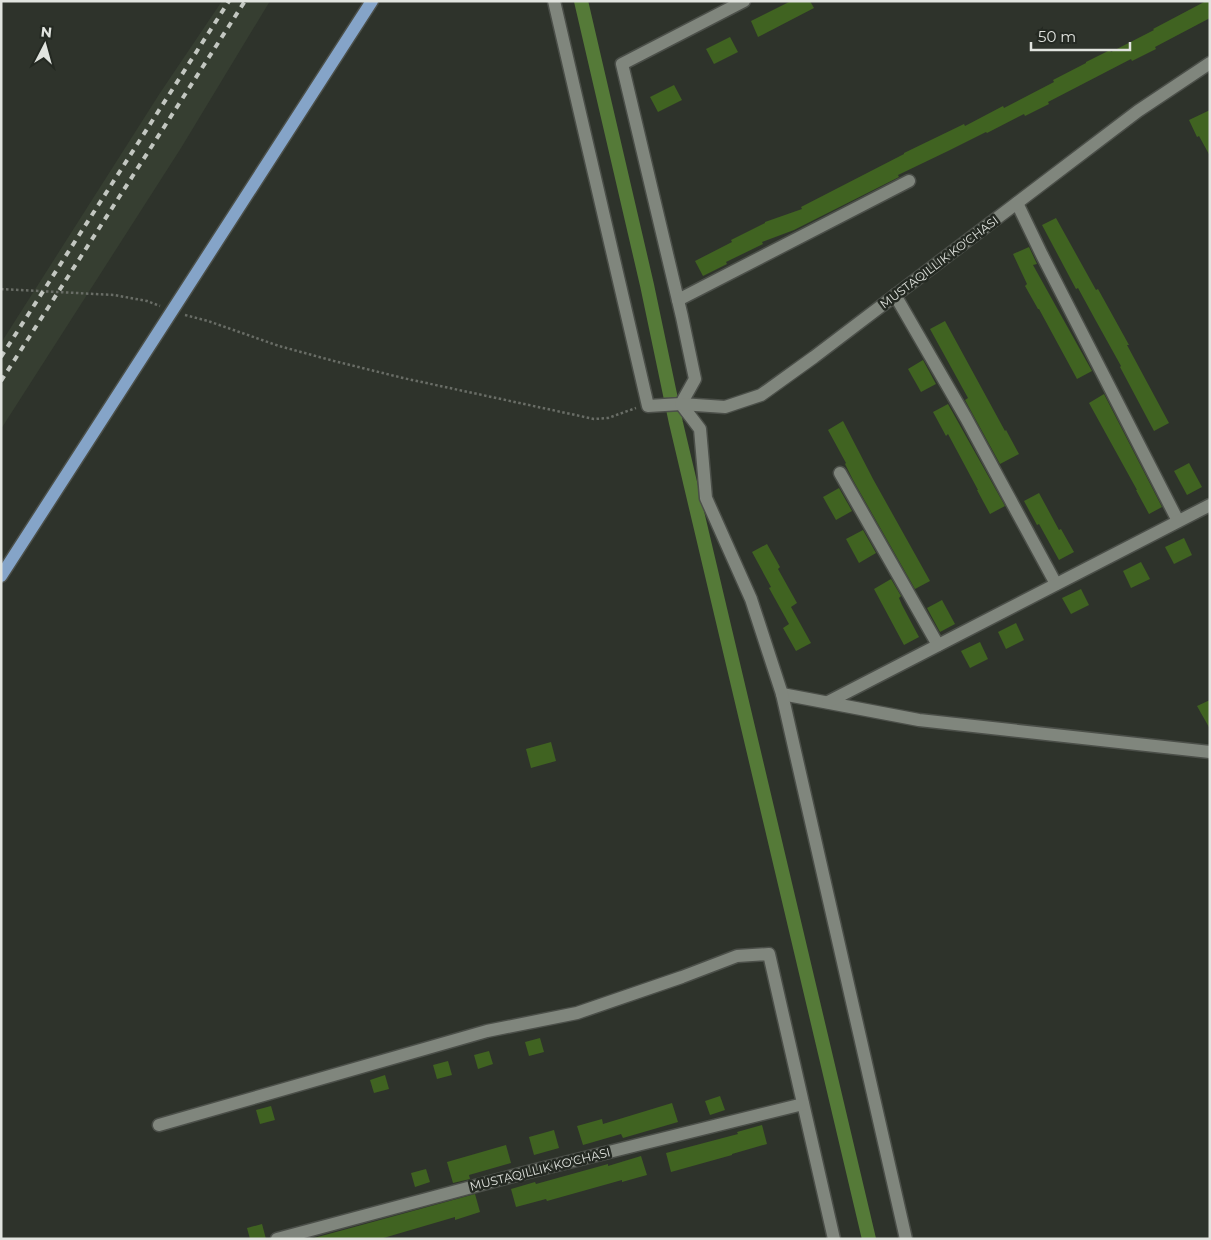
<svg xmlns="http://www.w3.org/2000/svg" width="1211" height="1240" viewBox="0 0 1211 1240" font-family="Montserrat,sans-serif">
<style>
.built{fill:#363e31}
.lines{fill:none;stroke-linecap:round;stroke-linejoin:round}
.canal{stroke:#557a38;stroke-width:14}
.building{fill:#406321}
.minor-casing{stroke:#4b4f49;stroke-width:15}
.tertiary-casing{stroke:#4b4f49;stroke-width:15}
.primary-casing{stroke:#4b4f49;stroke-width:15}
.path{stroke:#696d66;stroke-width:2.5;stroke-dasharray:2.5 2.5;stroke-linecap:butt}
.minor{stroke:#80867d;stroke-width:12}
.tertiary{stroke:#80867d;stroke-width:12}
.primary{stroke:#85a4c8;stroke-width:12}
.rail{stroke:#c3c7c1;stroke-width:4;stroke-dasharray:6 6;stroke-linecap:butt}
.labels{text-anchor:middle;dominant-baseline:central;stroke-width:5;stroke-linejoin:round;paint-order:stroke}
.street-label{font-size:12px;fill:#e1e4df;stroke:#242922}
</style>
<rect width="100%" height="100%" fill="#2e332b"/>
<path class="built" d="M222,1H270L181,148L1,429V343L160,93Z"/>
<g class="lines">
<path class="canal" d="M581,1L647,285L676,423L869,1239"/>
</g>
<g class="building">
<path d="M791,1H810L814,8L758,37L751,21Z"/>
<path d="M1206,1H1210V18L1155,47L1156,49L1132,61L1131,59L1048,102L1049,104L1025,116L1024,114L987,133L986,132L948,151L898,175L899,177L794,230L762,242L763,244L726,262L727,264L703,276L695,261L732,242L731,240L765,223V222L802,209L801,207L904,154V153L964,124L965,126L1003,106L1004,108L1054,82L1053,80L1086,63V62L1110,50L1111,52L1154,30L1153,29Z"/>
<path d="M730,37L738,52L714,64L706,49Z"/>
<path d="M674,85L682,100L658,112L650,97Z"/>
<path d="M1210,110V156L1199,136L1197,137L1189,120Z"/>
<path d="M1056,218L1096,290L1098,289L1129,345H1127L1169,423L1154,431L1120,367L1121,366L1096,321L1078,288L1076,289L1042,225Z"/>
<path d="M1029,247L1037,264L1033,265L1092,371L1077,379L1039,309H1038L1025,286L1027,284L1013,254Z"/>
<path d="M945,321L1005,431L1006,430L1019,454L1000,464L965,400L968,398L930,329Z"/>
<path d="M923,360L936,384L921,392L908,369Z"/>
<path d="M1104,394L1162,507L1149,514L1136,490H1137L1089,403Z"/>
<path d="M948,404L1005,506L990,514L977,490H978L948,434L946,436L933,412Z"/>
<path d="M843,421L873,479L930,581L915,589L853,480L845,464L846,463L828,430Z"/>
<path d="M1189,463L1202,487L1187,495L1174,471Z"/>
<path d="M839,488L852,511L836,520L823,497Z"/>
<path d="M1039,493L1059,530L1061,529L1074,552L1059,560L1039,524L1037,525L1024,501Z"/>
<path d="M863,530L876,553L859,563L846,539Z"/>
<path d="M1184,538L1192,555L1174,564L1165,547Z"/>
<path d="M767,544L780,567L778,569L797,603L791,607L811,643L796,651L783,628L789,624L769,588L771,587L752,552Z"/>
<path d="M1141,562L1150,579L1131,588L1123,571Z"/>
<path d="M891,579L901,596L899,598L902,605L919,637L904,645L874,589Z"/>
<path d="M1081,589L1089,605L1071,614L1062,598Z"/>
<path d="M942,600L955,624L940,632L927,608Z"/>
<path d="M1016,623L1024,640L1006,649L998,632Z"/>
<path d="M980,642L988,659L970,668L961,651Z"/>
<path d="M1210,700V729L1197,706Z"/>
<path d="M551,742L556,761L531,768L526,749Z"/>
<path d="M540,1038L544,1052L529,1056L525,1042Z"/>
<path d="M489,1051L493,1064L478,1069L474,1055Z"/>
<path d="M448,1061L452,1075L437,1079L433,1065Z"/>
<path d="M385,1075L389,1089L374,1093L370,1080Z"/>
<path d="M720,1096L725,1110L710,1115L705,1101Z"/>
<path d="M672,1103L678,1122L623,1138L621,1134L583,1145L577,1126L602,1119L603,1124Z"/>
<path d="M271,1106L275,1120L260,1124L256,1110Z"/>
<path d="M762,1125L767,1144L732,1154V1155L671,1172L666,1153L738,1134L737,1132Z"/>
<path d="M554,1130L559,1148L534,1155L529,1137Z"/>
<path d="M506,1145L511,1163L469,1175L470,1179L453,1183L447,1162Z"/>
<path d="M641,1156L647,1175L622,1182V1180L547,1201L546,1199L516,1207L511,1189L535,1182L536,1184L608,1164V1166Z"/>
<path d="M426,1169L430,1182L415,1187L411,1173Z"/>
<path d="M475,1194L480,1212L455,1220V1217L380,1239H314V1238Z"/>
<path d="M262,1224L266,1239H250L247,1228Z"/>
</g>
<g class="lines">
<g class="minor-casing">
<g id="minor">
<path d="M554,1L648,406L681,404L695,379L682,317L622,64L744,1"/>
<path d="M1017,203L1042,255L1178,521"/>
<path d="M895,295L966,418L1056,584"/>
<path d="M678,300L909,181"/>
<path d="M840,473L938,645"/>
<path d="M782,694L919,720L1210,752"/>
<path d="M828,702L1210,505"/>
<path d="M159,1125L487,1031L577,1013L682,977L737,956L769,954L834,1239"/>
<path d="M277,1239L520,1174L803,1104"/>
</g>
</g>
<g class="tertiary-casing">
<g id="tertiary">
<path d="M681,404L700,429L706,498L751,599L782,694L906,1239"/>
<path d="M681,404L725,407L761,395L814,357L1138,111L1210,63"/>
</g>
</g>
<g class="primary-casing">
<path id="primary" d="M1,576L372,1"/>
</g>
<g class="path">
<path d="M1,289L114,295L147,301L160,306"/>
<path d="M185,315L208,321L279,346L334,361L403,378L594,419L608,418L636,408"/>
</g>
<use href="#minor" class="minor"/>
<use href="#tertiary" class="tertiary"/>
<use href="#primary" class="primary"/>
<g class="rail">
<path d="M1,357L229,1"/>
<path d="M1,381L245,1"/>
</g>
</g>
<g class="labels">
<g class="street-label">
<text transform="translate(939 262) rotate(-37)">MUSTAQILLIK KO'CHASI</text>
<text transform="translate(540 1169) rotate(-14)">MUSTAQILLIK KO'CHASI</text>
</g>
</g>
<rect width="1211" height="1240" fill="none" stroke="#e1e4df" stroke-width="5"/>
<g transform="translate(45 45) rotate(6)" stroke="#242922" stroke-width="4" paint-order="stroke">
<path d="M0-4L9 19L0 12L-9 19Z" fill="#e1e4df"/>
<text y="-8" font-size="14" font-weight="bold" text-anchor="middle" fill="#e1e4df">N</text>
</g>
<path d="M1031 42v8h99v-8" fill="none" stroke="#e1e4df" stroke-width="2.5"/>
<text x="1038" y="42" font-size="15" fill="#e1e4df" stroke="#242922" stroke-width="4" paint-order="stroke">50 m</text>
</svg>
